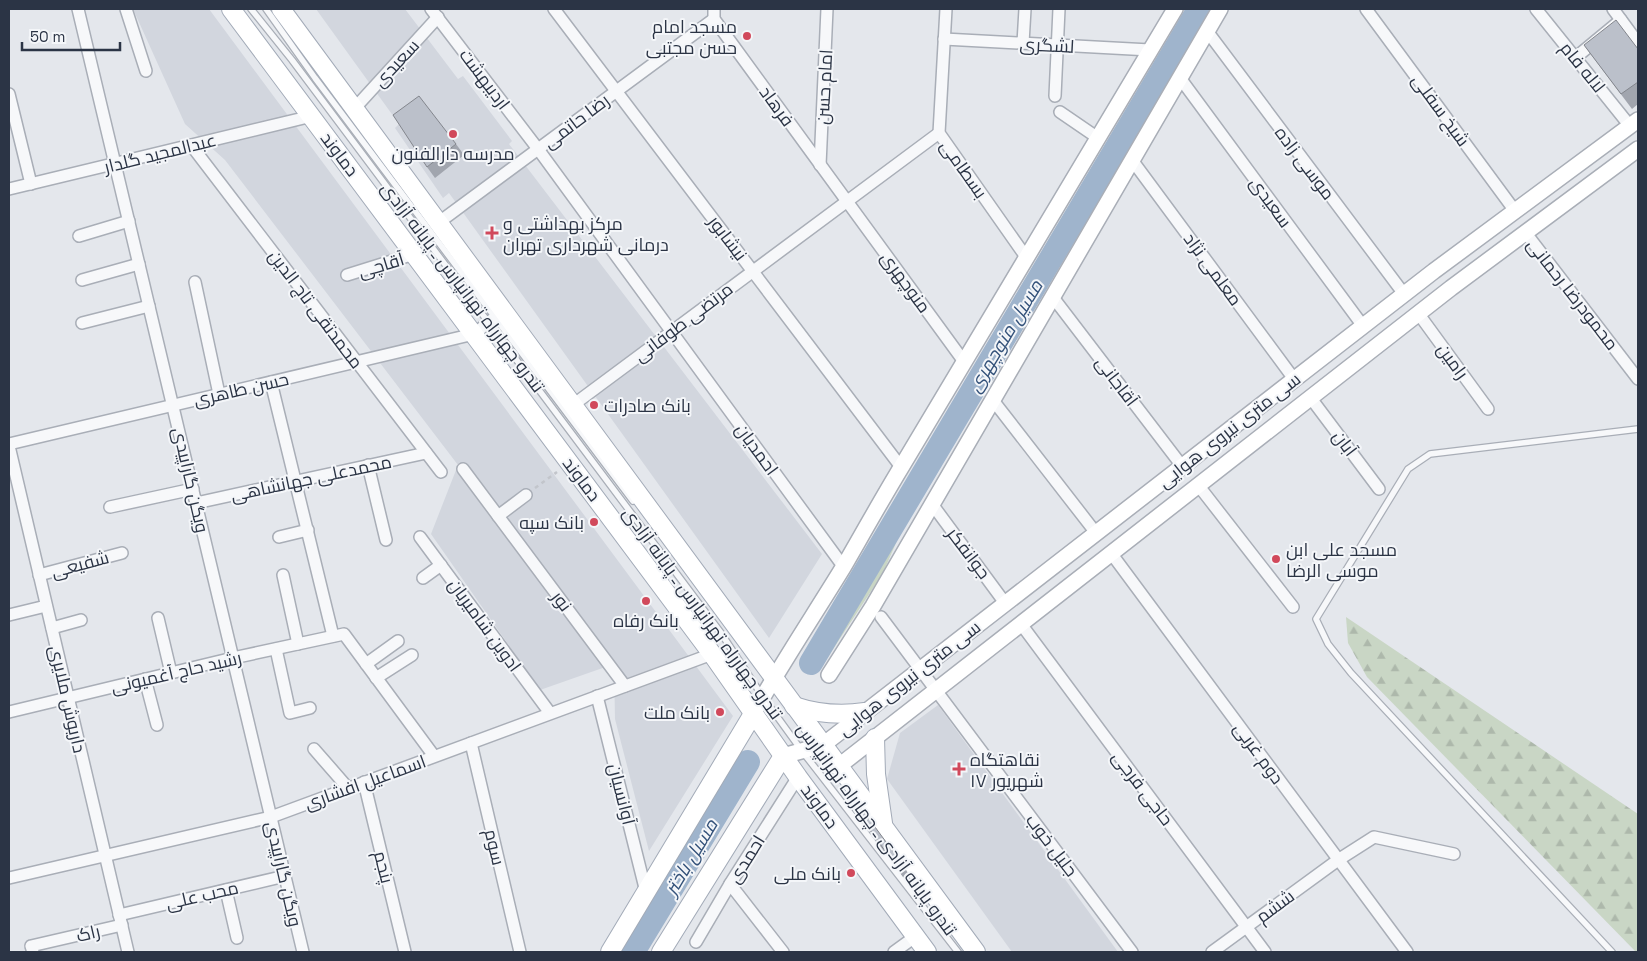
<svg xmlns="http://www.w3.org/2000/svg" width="1647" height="961" viewBox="0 0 1647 961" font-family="'Space Grotesk',Cairo,sans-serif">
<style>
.built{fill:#d2d6de}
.forest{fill:url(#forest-firs)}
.park{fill:#c9d6c5}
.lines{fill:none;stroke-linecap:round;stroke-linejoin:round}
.river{stroke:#9fb4cc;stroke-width:24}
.service-casing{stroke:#a9aeb7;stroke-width:8}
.minor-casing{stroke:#a9aeb7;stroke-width:14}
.secondary-casing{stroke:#a9aeb7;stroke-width:18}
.primary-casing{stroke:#a3abb8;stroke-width:20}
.path{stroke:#c2c5cb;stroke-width:2.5;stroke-dasharray:4 4;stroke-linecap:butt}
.service{stroke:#f7f8fa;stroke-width:5.5}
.minor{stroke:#f7f8fa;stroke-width:11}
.secondary{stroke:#fff;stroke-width:15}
.primary{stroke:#fff;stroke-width:18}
.wall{fill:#a1a5ae}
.building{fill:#bbc0ca;stroke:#83868d}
.poi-dot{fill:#d1495b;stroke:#f4f6f9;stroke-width:2}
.labels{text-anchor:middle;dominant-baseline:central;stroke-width:4;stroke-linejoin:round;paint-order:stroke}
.poi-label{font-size:18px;fill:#2b3445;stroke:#f4f6f9;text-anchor:end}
.street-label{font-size:18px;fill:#2b3445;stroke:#f4f6f9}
.water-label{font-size:19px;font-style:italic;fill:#34527a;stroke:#f4f6f9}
</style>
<defs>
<pattern id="forest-firs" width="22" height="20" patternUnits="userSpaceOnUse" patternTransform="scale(1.25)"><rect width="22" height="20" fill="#c9d6c5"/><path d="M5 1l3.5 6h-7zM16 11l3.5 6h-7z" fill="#adb8ab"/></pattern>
</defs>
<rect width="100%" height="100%" fill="#e4e7ec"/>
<g class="built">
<path d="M133,9H209L733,716L649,851L615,719L614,664L540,690L431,534L458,465L225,160L185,124Z"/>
<path d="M316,9H405L458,79L463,76L512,141L509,144L822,554L769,638L449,193L443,198L395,128L399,124Z"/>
<path d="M938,705L1118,952H1012L887,779L900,733Z"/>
</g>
<path class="forest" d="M1346,617L1638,814V952H1636L1367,677L1348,643Z"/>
<path class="park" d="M886,518L902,529L883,573L818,672L803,658Z"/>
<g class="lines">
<g class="river">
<path d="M811,663L1199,9"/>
<path d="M633,952L748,762"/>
</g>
<g class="service-casing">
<g id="service">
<path d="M251,9L292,60L721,633L763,697L802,751L958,952"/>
<path d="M266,9L315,78L633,501"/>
<path d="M1612,952L1351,673L1328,644L1316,619L1408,469L1430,454L1638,429"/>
</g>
</g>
<g class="minor-casing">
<g id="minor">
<path d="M78,9L303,952"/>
<path d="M126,9L146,71"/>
<path d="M431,9L538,149L843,566"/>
<path d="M554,9L901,467"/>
<path d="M714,9V19L965,363"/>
<path d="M946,9L939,133L1026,257"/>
<path d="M1366,9L1515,211"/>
<path d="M1536,9L1630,126"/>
<path d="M1613,9L1638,43"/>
<path d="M1207,31L1404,294"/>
<path d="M944,39L1150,50"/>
<path d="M1023,43L1025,9"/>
<path d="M1575,58L1621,20"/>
<path d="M1180,78L1363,326"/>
<path d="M9,94L31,184"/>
<path d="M1055,96L1059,9"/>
<path d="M354,109L438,17"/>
<path d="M1060,112L1098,138"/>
<path d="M191,145L441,472"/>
<path d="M1132,160L1294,379"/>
<path d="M820,165L827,9"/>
<path d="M9,189L312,116"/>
<path d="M438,223L714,19"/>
<path d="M1525,232L1638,379"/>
<path d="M79,236L129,221"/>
<path d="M347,275L414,254"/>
<path d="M82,280L139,264"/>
<path d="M195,282L219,394"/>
<path d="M1052,296L1182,466"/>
<path d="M1418,313L1488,409"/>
<path d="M82,323L149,306"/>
<path d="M271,382L333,636"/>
<path d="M1310,397L1379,489"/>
<path d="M992,399L1096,533"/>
<path d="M573,405L939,133"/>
<path d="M9,444L474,334L503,311"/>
<path d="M9,446L128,952"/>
<path d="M368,465L386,540"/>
<path d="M463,469L625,686"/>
<path d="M1198,485L1293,607"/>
<path d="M196,503L426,453"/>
<path d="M932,504L1005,603"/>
<path d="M110,507L193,489"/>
<path d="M498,516L526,495"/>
<path d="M279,537L308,530"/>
<path d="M420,537L550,713"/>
<path d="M1111,553L1407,952"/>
<path d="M39,575L122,553"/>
<path d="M283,575L298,644"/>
<path d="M423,578L441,565"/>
<path d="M9,615L46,606"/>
<path d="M881,617L1132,952"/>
<path d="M158,618L171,673"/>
<path d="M1021,624L1265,952"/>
<path d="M52,628L81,620"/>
<path d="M276,649L290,713L310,708"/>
<path d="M366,664L398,641"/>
<path d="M376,678L412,655"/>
<path d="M145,679L157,725"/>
<path d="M597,696L646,892"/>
<path d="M9,712L233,658L344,634L434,756"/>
<path d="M471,743L520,952"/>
<path d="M314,749L348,788"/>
<path d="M364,782L405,952"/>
<path d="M9,878L271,817L712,654"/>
<path d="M730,884L783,952"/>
<path d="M226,890L237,938"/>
<path d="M119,915L285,876"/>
<path d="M696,942L730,884L798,777"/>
<path d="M33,952L31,946L122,925"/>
<path d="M894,952L916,936"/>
<path d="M1212,952L1338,860L1374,837L1454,854"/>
</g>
</g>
<g class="secondary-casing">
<g id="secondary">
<path d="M829,675L873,606L1220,9"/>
<path d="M753,714C782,663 814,615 844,566C863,533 882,499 902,466C993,314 1084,161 1175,9"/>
<path d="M783,756L823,745L1434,271L1638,120"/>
<path d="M839,766L1451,288L1638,149"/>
</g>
</g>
<g class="primary-casing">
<g id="primary">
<path d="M231,9L712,654L798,777L927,952"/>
<path d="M281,9L976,952"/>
<path d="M794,706C818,714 839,716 865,712"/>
<path d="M875,738L876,774L883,823"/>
<path d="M610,952L753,714"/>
<path d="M661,952L783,756"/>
</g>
</g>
<path class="path" d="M535,488L557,472"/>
<use href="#service" class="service"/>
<use href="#minor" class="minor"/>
<use href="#secondary" class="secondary"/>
<use href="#primary" class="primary"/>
</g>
<g class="wall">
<path d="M1584,45L1638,49V104L1632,109Z"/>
<path d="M456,144L464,155L435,178L427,167Z"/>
<path d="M857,812L903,865L908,873L903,877Z"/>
</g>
<g class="building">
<path d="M1616,20L1638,49V82L1621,94L1584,45Z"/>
<path d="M419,96L456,144L427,167L393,115Z"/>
<path d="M861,808L903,865L898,869L857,812Z"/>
</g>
<g class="poi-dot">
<circle cx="747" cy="36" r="5"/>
<circle cx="453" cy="134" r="5"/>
<path d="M489.5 225.5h5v5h5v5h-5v5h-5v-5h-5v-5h5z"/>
<circle cx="594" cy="405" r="5"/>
<circle cx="594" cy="522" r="5"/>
<circle cx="1276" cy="559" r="5"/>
<circle cx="646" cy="601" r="5"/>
<circle cx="720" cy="712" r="5"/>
<path d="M956.5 761.5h5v5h5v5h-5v5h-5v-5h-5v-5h5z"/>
<circle cx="851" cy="873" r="5"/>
</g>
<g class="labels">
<g class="poi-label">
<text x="737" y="26">مسجد امام<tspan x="737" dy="21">حسن مجتبی</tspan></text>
<text x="453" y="153" text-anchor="middle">مدرسه دارالفنون</text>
<text x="503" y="223" text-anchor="start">مرکز بهداشتی و<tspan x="503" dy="21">درمانی شهرداری تهران</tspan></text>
<text x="604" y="405" text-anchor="start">بانک صادرات</text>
<text x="584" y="522">بانک سپه</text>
<text x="1286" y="549" text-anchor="start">مسجد علی ابن<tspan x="1286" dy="21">موسی الرضا</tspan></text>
<text x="646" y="620" text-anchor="middle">بانک رفاه</text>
<text x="710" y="712">بانک ملت</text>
<text x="970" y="759" text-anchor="start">نقاهتگاه<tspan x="970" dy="21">۱۷ شهریور</tspan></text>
<text x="841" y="873">بانک ملی</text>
</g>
<g class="street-label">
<text transform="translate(1047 45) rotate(3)">لشگری</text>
<text transform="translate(396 63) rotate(-47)">سعیدی</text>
<text transform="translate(1583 67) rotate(51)">لاله فام</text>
<text transform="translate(485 79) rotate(53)">اردیبهشت</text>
<text transform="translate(824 87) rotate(-87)">امام حسن</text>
<text transform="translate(777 106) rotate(54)">فرهاد</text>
<text transform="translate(1441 110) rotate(54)">شیخ سفلی</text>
<text transform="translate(576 121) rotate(-37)">رضا حاتمی</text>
<text transform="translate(160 153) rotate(-14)">عبدالمجید گلدار</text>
<text transform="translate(340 154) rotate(53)">دماوند</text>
<text transform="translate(1305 163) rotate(53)">موسی زاده</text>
<text transform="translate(964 169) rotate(55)">بسطامی</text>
<text transform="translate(1271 202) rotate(54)">سعیدی</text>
<text transform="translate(728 238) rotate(53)">نیشابور</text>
<text transform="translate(381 265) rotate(-17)">آقاچی</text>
<text transform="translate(1213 269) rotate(54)">معلمی نژاد</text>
<text transform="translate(906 282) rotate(54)">منوچهری</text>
<text transform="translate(463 287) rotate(53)">تندرو چهارراه تهرانپارس ـ پایانه آزادی</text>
<text transform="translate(1573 294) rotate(52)">محمودرضا رحمانی</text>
<text transform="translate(316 309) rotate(53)">محمدتقی تاج الدین</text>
<text transform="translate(683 322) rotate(-37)">مرتضی طوفانی</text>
<text transform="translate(1453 361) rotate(54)">رامین</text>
<text transform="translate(1117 381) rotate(53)">آقاجانی</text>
<text transform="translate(241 389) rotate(-13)">حسن طاهری</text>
<text transform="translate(1229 430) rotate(-38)">سی متری نیروی هوایی</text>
<text transform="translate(1345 443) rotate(53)">آبان</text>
<text transform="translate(757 449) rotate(54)">احمدیان</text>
<text transform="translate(311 478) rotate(-12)">محمدعلی جهانشاهی</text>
<text transform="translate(582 479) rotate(53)">دماوند</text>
<text transform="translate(191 480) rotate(77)">ویگن گاراپیدی</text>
<text transform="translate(969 553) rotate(53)">جوانفکر</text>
<text transform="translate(80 564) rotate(-15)">شفیعی</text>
<text transform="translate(562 601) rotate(53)">نور</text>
<text transform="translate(703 613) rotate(54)">تندرو چهارراه تهرانپارس ـ پایانه آزادی</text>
<text transform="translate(485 625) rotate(54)">ادوین شامیریان</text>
<text transform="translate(176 672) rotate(-13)">رشید حاج آغمیونی</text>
<text transform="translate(909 678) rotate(-38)">سی متری نیروی هوایی</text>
<text transform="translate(68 699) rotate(77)">داریوش ملایری</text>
<text transform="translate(1259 753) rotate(54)">دوم غربی</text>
<text transform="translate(365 782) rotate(-20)">اسماعیل افشاری</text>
<text transform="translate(1143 788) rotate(53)">حاجی فرجی</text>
<text transform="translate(622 794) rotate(76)">آوانسیان</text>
<text transform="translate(820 806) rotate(54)">دماوند</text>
<text transform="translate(877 829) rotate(54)">تندرو پایانه آزادی ـ چهارراه تهرانپارس</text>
<text transform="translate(1052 845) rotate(53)">جلیل خوب</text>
<text transform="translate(495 847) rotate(77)">سوم</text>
<text transform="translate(746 859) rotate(-58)">احمدی</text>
<text transform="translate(384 867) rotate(76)">پنجم</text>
<text transform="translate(284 874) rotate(77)">ویگن گاراپیدی</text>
<text transform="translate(202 895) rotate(-13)">محب علی</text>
<text transform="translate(1275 906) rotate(-36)">ششم</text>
<text transform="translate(88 933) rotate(-13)">راک</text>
</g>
<g class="water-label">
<text transform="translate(1005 336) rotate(-59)">مسیل منوچهری</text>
<text transform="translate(691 857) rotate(-59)">مسیل باختر</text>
</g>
</g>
<rect width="1647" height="961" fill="none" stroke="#2b3445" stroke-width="20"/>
<path d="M22 42v8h98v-8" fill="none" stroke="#2b3445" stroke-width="2.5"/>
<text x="30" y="42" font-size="15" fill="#2b3445" stroke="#f4f6f9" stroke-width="4" paint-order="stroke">50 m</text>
</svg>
